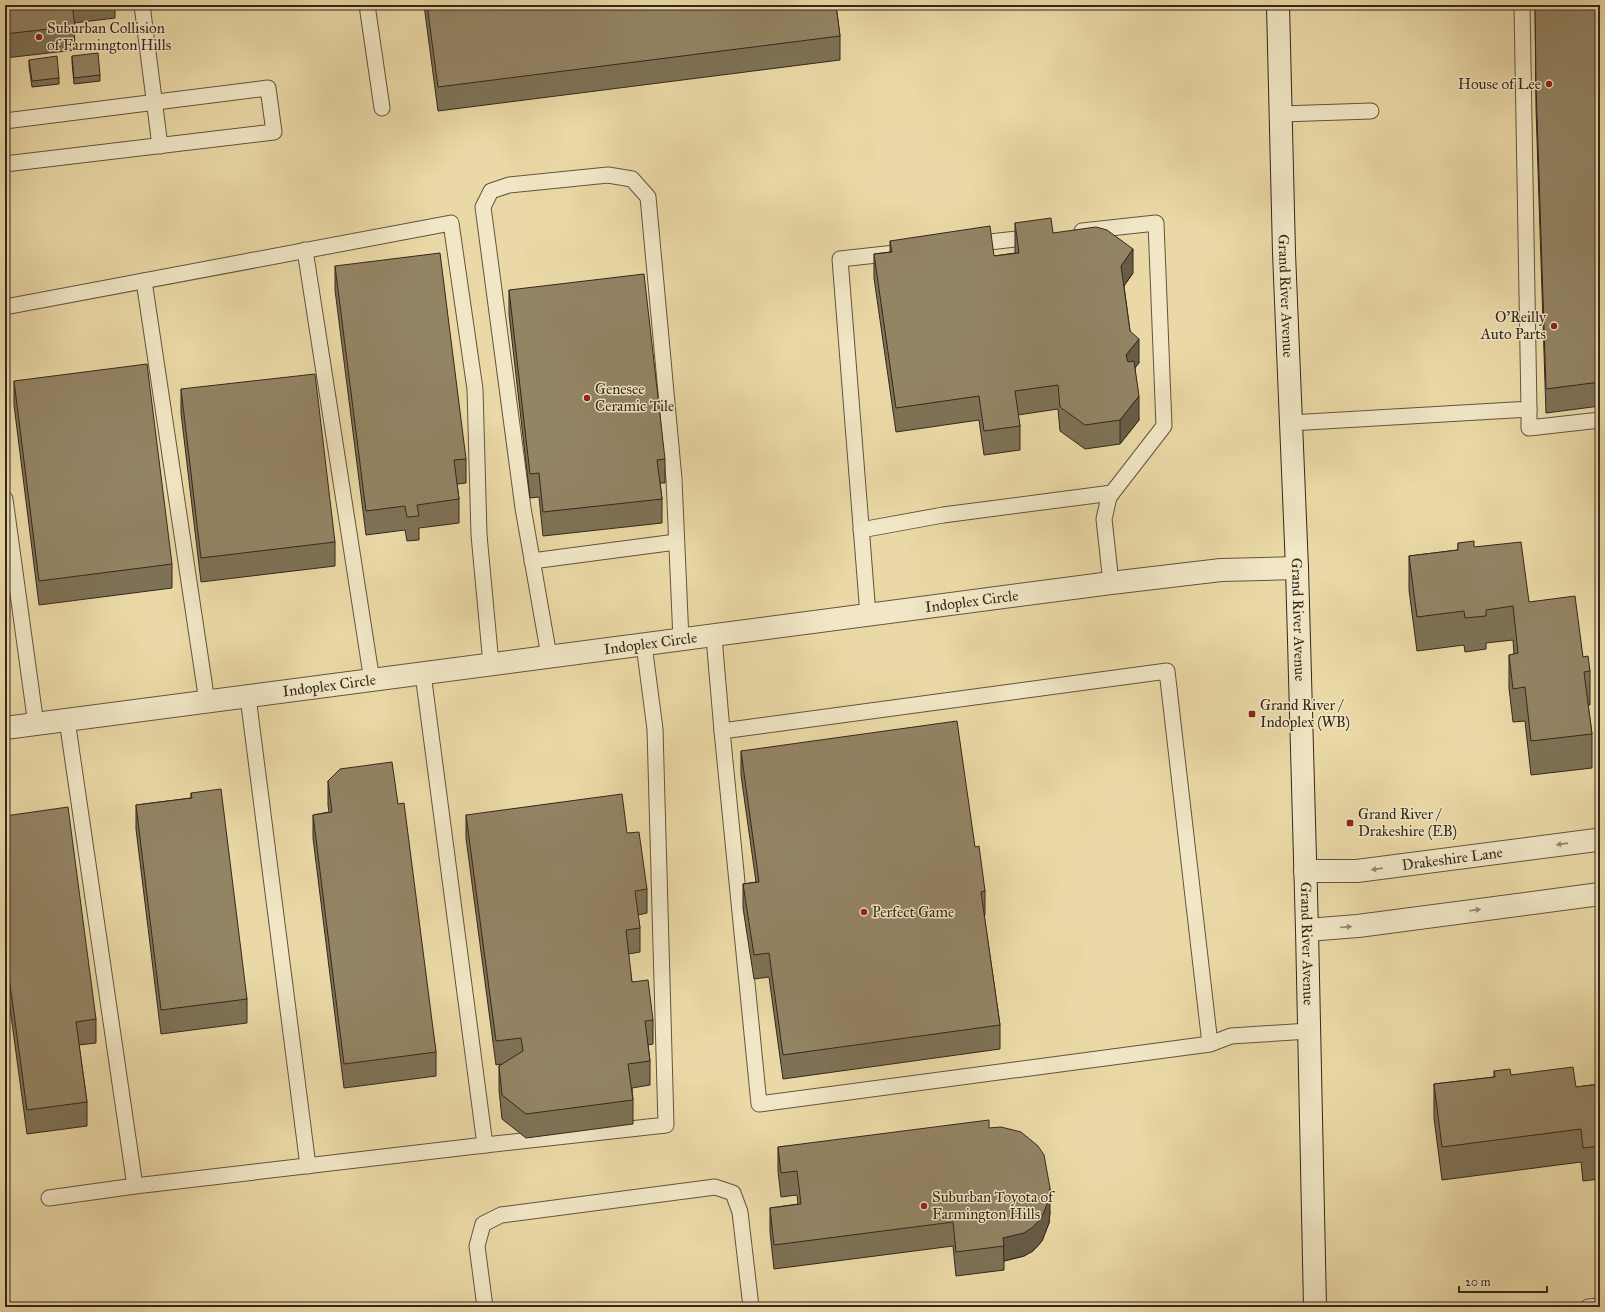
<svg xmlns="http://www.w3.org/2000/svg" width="1605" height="1312" viewBox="0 0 1605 1312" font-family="'IM FELL Great Primer',serif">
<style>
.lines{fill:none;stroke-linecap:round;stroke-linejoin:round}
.lane-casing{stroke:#62543e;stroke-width:17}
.street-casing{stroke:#62543e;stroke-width:24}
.secondary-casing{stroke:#34271c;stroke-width:24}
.lane{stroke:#f1e6c5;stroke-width:15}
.street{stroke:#f1e6c5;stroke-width:22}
.secondary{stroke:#f1e6c5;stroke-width:22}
.wall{fill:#7e7256;stroke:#34271c}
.shaded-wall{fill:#675c46;stroke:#34271c}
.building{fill:#938464;stroke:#34271c}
.oneway{fill:#928670}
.poi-dot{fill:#8f2418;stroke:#f1e6c5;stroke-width:1.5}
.labels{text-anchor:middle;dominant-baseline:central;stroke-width:3;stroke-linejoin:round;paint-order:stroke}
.poi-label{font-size:15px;fill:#34271c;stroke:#f1e6c5;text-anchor:start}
.street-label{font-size:15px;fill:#34271c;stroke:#f1e6c5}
</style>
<rect width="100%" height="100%" fill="#ead9a6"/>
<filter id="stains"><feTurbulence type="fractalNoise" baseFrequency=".005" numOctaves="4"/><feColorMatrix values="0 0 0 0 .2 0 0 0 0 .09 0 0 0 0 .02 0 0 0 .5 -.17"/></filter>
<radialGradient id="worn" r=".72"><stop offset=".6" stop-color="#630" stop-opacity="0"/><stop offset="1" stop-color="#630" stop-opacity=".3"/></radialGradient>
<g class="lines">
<g class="lane-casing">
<g id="lane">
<path d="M142,5L160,146"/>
<path d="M367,5L382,108"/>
<path d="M1281,114L1371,111"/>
<path d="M5,121L268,88L274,132L5,164"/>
<path d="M1082,231L1156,223L1164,426L1109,497L1104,519L1111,583"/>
<path d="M972,244L1034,237"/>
<path d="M305,250L372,681"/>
<path d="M144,281L207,702"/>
<path d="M5,307L451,223L475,389L479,535L491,664"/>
<path d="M1529,409V428L1600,420"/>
<path d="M1290,423L1529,409L1522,5"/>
<path d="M5,499L36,725"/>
<path d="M861,530L943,515L1112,493"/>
<path d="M532,561L676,542"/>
<path d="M868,615L840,259L895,253"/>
<path d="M714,637L722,731"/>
<path d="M549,656L523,508L483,207L491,191L509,185L608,175L632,179L648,197L674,479L681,640"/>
<path d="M423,674L485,1145L666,1125L655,729L644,645"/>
<path d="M248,697L308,1166"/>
<path d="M1210,1044L759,1104L722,731L1167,671L1210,1044L1231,1036L1309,1031"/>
<path d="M135,1186L485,1145"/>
<path d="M49,1198L135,1186L67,720"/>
<path d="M485,1307L477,1246L483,1224L501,1215L715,1187L733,1193L740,1212L751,1307"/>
<path d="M1588,1307L1600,1306"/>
</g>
</g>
<g class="street-casing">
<g id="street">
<path id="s1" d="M5,728L1111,583L1221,570L1297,568"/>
<path id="s2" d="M1305,871H1357L1596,840L1600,841"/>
<path d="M1307,930L1358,926L1600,894"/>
</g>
</g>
<g class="secondary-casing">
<g id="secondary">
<path id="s3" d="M1278,5L1284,253L1297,568L1307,930L1315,1307"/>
</g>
</g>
<use href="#lane" class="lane"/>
<use href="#street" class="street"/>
<use href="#secondary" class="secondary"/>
</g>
<g class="wall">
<path d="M5,5H115V18L74,23L75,50L5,58Z"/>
<path d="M424,5H836L840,36V60L438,111Z"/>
<path d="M1535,5H1600V406L1546,413L1536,109Z"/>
<path d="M72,56L100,75V81L74,84L72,62Z"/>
<path d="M29,60L59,78V84L32,87L29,66Z"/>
<path d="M1015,223L1053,233L1133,273L1124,286L1130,331L1139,363L1135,367L1139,420L1120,444L1085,449L1060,431L1058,409L1018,415L1020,426V450L984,455L979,420L896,432L874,278V254L890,252V241L994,256L1015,253Z"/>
<path d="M335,266L466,459V483L457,484L459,499V523L419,528V540L407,541L405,530L366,535L335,290Z"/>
<path d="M509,290L665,459V483H660L662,499V523L543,536L539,497L530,498L509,314Z"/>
<path d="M14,381L172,564V588L39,605L14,405Z"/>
<path d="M181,389L335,542V566L201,582L181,413Z"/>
<path d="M1458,543L1474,547L1583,657L1590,671V705H1588L1592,734V768L1531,775L1525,721L1513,722L1509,688V655L1514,654L1513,640L1486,643V649L1465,652L1464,645L1417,651L1409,590V556L1458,550Z"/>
<path d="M741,751L975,847L985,891V915H984L1000,1025V1049L783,1079L769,977L754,979L743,908V884L756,882L741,775Z"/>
<path d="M328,781L398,804L436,1052V1076L344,1088L313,838V815L329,812L328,805Z"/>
<path d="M191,793L247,999V1023L161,1034L136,829V805L191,798Z"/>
<path d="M466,815L627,833L647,889V913L638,915L640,928V952L628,954L632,982L653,1020V1044L648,1045L650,1061V1085L632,1088L633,1100V1124L526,1138L502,1119L499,1090V1066L501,1064L496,1065L466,838Z"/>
<path d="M5,816L96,1019V1043L79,1045L87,1102V1126L27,1134L5,971Z"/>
<path d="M1494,1071L1511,1075L1576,1087L1600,1084V1179L1583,1181L1581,1162L1442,1180L1434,1118V1084L1494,1077Z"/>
<path d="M989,1128L1050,1212L1049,1223L1042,1241L1033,1251L1024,1256L1004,1261V1270L956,1276L953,1246L774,1269L770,1232V1208L798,1204L797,1195L781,1197L778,1171V1147Z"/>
</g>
<g class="shaded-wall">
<path d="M1133,249V273L1121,290V266Z"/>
<path d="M1139,339V363L1126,379V355Z"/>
<path d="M1139,396V420L1120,444V420Z"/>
<path d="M1050,1188V1212L1049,1223L1042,1241L1033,1251L1024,1256L1004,1261L1003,1238Z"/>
</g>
<g class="building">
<path d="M5,5H72L75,26L5,34Z"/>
<path d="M427,5H836L840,36L438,87Z"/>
<path d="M1535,5H1600V382L1546,389L1536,85Z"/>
<path d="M98,53L100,75L74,78L72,56Z"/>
<path d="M57,56L59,78L32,81L29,60Z"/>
<path d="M1051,218L1053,233L1096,227L1107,230L1133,249L1121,266L1130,331L1139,339L1126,355L1128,362L1134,361L1139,396L1120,420L1085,425L1060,407L1058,385L1015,391L1020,426L984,431L979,396L896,408L874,254L892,252L890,241L990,226L994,256L1019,253L1015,223Z"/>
<path d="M440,253L466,459L454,460L459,499L417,505L419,516L407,517L405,506L366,511L335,266Z"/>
<path d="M644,274L665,459L657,460L662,499L543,512L539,473L530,474L509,290Z"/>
<path d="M147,364L172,564L39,581L14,381Z"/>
<path d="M315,374L335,542L201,558L181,389Z"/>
<path d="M1474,541V547L1521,542L1529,602L1575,596L1583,657L1588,656L1590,671L1584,672L1592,734L1531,741L1525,687L1513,689L1509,655L1518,653L1513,606L1486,610V616L1465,618L1464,611L1417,617L1409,556L1458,550V543Z"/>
<path d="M957,721L975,847L979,846L985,891L981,892L1000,1025L783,1055L769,953L754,955L743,884L759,882L741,751Z"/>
<path d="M392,762L398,804L404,803L436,1052L344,1064L313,815L332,812L328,781L340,769Z"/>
<path d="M221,789L247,999L161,1010L136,805L192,798L191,793Z"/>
<path d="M622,794L627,833L639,832L647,889L635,891L640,928L626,930L632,982L648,980L653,1020L645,1021L650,1061L628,1064L633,1100L526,1114L502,1095L499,1066L523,1051L521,1038L496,1041L466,815Z"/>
<path d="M68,807L96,1019L76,1022L87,1102L27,1110L5,947V816Z"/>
<path d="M1573,1067L1576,1087L1600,1084V1146L1583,1148L1581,1129L1442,1147L1434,1084L1495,1077L1494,1071L1510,1069L1511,1075Z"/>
<path d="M989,1120V1128L1001,1127L1021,1132L1038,1146L1044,1155L1050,1188L1049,1199L1042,1217L1033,1227L1024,1233L1003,1238L1004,1246L956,1252L953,1222L774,1245L770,1208L801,1204L797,1171L781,1173L778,1147Z"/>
</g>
<defs><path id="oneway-solid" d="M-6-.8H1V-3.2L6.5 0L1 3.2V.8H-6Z"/></defs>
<g class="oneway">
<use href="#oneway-solid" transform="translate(1562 844) rotate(172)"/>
<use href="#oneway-solid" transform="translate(1377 869) rotate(172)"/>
<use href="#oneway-solid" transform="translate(1475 910) rotate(-7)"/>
<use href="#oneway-solid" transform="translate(1346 927) rotate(-5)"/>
</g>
<g class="poi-dot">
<circle cx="39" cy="37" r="4"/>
<circle cx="1549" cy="84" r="4"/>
<circle cx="1554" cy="326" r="4"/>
<circle cx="587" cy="398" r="4"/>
<rect x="1248" y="710" width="8" height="8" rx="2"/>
<rect x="1346" y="819" width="8" height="8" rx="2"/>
<circle cx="864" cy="912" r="4"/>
<circle cx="924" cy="1206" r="4"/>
</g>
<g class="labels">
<g class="poi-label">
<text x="47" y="28">Suburban Collision<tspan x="47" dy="17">of Farmington Hills</tspan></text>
<text x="1541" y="84" text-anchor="end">House of Lee</text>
<text x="1546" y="317" text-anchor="end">O'Reilly<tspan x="1546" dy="17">Auto Parts</tspan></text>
<text x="595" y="389">Genesee<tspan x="595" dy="17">Ceramic Tile</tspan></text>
<text x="1260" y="705">Grand River /<tspan x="1260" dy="17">Indoplex (WB)</tspan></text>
<text x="1358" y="814">Grand River /<tspan x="1358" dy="17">Drakeshire (EB)</tspan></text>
<text x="872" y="912">Perfect Game</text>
<text x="932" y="1197">Suburban Toyota of<tspan x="932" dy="17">Farmington Hills</tspan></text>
</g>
<g class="street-label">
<text stroke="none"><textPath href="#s3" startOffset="291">Grand River Avenue</textPath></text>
<text stroke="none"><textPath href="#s1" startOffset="975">Indoplex Circle</textPath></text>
<text stroke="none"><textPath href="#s3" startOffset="615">Grand River Avenue</textPath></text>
<text stroke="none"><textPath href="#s1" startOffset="651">Indoplex Circle</textPath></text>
<text stroke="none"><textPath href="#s1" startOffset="327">Indoplex Circle</textPath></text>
<text stroke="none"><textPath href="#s2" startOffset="148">Drakeshire Lane</textPath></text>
<text stroke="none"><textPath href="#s3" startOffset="939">Grand River Avenue</textPath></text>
</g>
</g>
<rect width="1605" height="1312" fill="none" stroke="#ead9a6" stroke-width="20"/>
<rect x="6" y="6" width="1593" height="1300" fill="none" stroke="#34271c" stroke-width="2"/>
<rect x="10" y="10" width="1585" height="1292" fill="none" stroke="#34271c"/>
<path d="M1459 1286v6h88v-6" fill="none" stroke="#34271c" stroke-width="2"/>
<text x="1465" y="1286" font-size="12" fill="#34271c" stroke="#f1e6c5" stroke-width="3" paint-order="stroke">20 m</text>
<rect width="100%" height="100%" filter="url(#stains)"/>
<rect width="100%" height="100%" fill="url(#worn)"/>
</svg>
